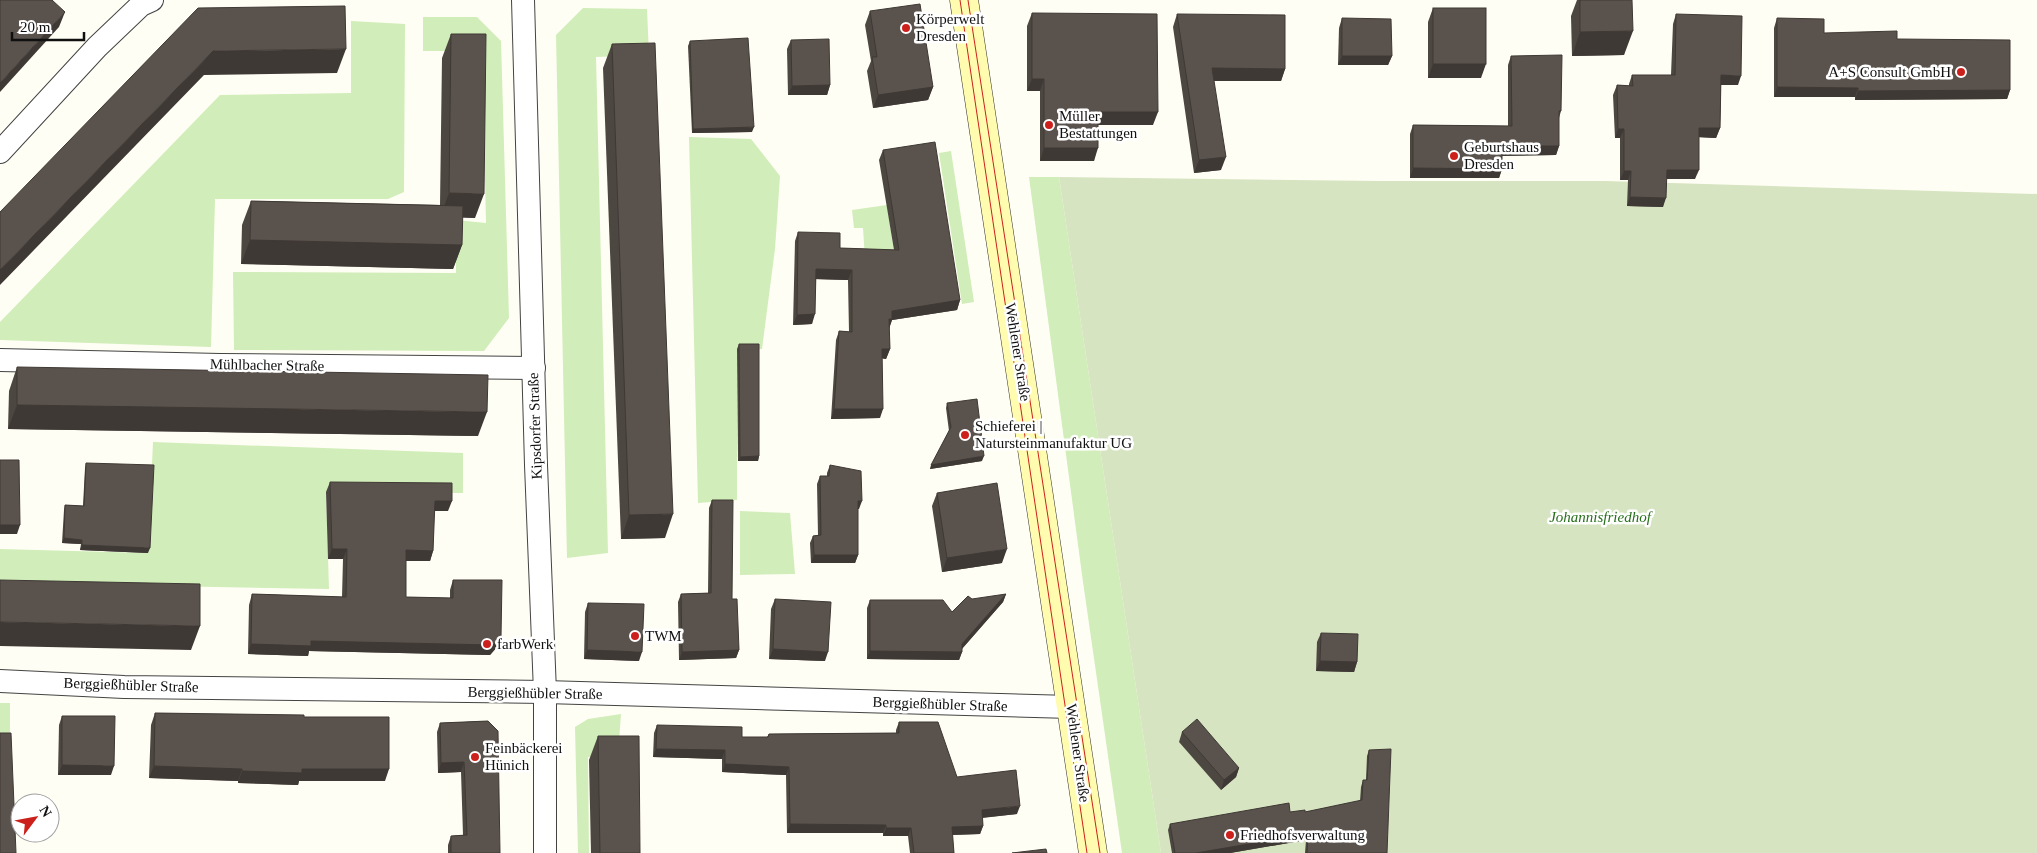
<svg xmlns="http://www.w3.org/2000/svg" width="2037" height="853" viewBox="0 0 2037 853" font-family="'Times New Roman',serif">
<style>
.green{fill:#d1edb9}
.cemetery{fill:#d7e4c1}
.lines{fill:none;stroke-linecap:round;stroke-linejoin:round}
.street-casing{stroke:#434343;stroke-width:24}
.secondary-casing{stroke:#323232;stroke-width:29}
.street{stroke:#fff;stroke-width:22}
.secondary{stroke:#fffbaf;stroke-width:28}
.tram{stroke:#cc201c;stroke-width:1}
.wall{fill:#4d4741}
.shaded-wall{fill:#3f3935}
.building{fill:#5a524c;stroke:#3f3935}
.poi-dot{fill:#cc201c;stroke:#fff;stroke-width:2}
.labels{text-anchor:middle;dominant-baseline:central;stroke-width:5;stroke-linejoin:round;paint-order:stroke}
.poi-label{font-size:15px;fill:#101010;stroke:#fff;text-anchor:start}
.street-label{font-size:15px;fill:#101010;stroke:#fff}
.park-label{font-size:15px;font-style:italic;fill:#266e1a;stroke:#fff}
</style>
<rect width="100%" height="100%" fill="#fffef4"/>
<g class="green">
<path d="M583,8L647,9L649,55L596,57L608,553L567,558L556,35Z"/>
<path d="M423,17H477L501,41L509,318L484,351L234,350L233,272L456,273V220L486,223L482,51H423Z"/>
<path d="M351,21L405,24L404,192L388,199H215L211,347L0,340V322L220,95L351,93Z"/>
<path d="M689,137L751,139L780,176L775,249L762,349L737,350V500L698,503Z"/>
<path d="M951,151L974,302L962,304L939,153Z"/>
<path d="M1029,177H1059L1161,853H1122L1083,582Z"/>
<path d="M887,205L895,257L865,259L863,228H854L852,210Z"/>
<path d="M153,442L463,453V493L326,492L329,589L0,583V549L148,553Z"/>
<path d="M740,511L790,513L795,574L740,575Z"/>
<path d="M0,703H10V755L0,756Z"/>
<path d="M621,714L618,755L588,757L589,853H578L575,727L588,719Z"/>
</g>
<path class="cemetery" d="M1059,177L1380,181H1605L2037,194V853H1161Z"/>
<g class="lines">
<g class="street-casing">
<g id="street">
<path d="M523,0L536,465L545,692V853"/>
<path d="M0,152L97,47L141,5L152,0"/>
<path d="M0,360L220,365L534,368"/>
<path d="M0,681L124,687L545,692L1071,707"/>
</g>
</g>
<g class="secondary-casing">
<path id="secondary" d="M964,0L1093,853"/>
</g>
<use href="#street" class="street"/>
<use href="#secondary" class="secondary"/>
<g class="tram">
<path d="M960,0L1087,853"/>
<path d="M968,0L1100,853"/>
</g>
</g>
<g class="wall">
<path d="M1577,0H1632L1624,55L1572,56L1571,16Z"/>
<path d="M1433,8L1481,78H1428V22Z"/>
<path d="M870,11L933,87L928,100L873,108L867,71L871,61L865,25Z"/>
<path d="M1032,13L1153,125H1098L1094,161H1040V91H1027V26Z"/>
<path d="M1177,14L1285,69L1281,81H1214L1221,170L1194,173L1173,27Z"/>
<path d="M1676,14L1738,85H1721L1720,128L1716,138L1699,137L1695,179H1666L1663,207L1627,206L1628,180H1620V138H1615L1613,95L1617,85L1629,86V84L1632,75H1671L1673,24Z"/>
<path d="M1342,18L1392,56L1388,65H1338L1339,28Z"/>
<path d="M1777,18L1824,33L1897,39L2010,90L2007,99L1855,100V97H1774V28Z"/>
<path d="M451,34L475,218L462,217V245L453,269L241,264L242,225L251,201L440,205L442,58Z"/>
<path d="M791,40L830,85L827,95H788L787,49Z"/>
<path d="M690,41L752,132L692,133L688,46Z"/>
<path d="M612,44L665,538L621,539L603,68Z"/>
<path d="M1511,56L1561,111L1559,118V146L1556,155L1502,156V169L1499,178H1410V134L1413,125L1508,126V65Z"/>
<path d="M883,150L960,300L957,310L892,320L889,328L890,349L886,359L882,358L880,418L831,419L836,340L839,331L849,332L848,280L816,279L812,324L793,325L795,241L798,232L840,248L894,250L879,160Z"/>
<path d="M739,344L759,456L758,461H738L737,349Z"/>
<path d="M17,367L478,436L8,429L9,391Z"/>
<path d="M947,403L982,461L930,469L949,431L946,408Z"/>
<path d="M86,463L148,553L80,550L81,544L62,543L64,510L65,505L83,506L85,468Z"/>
<path d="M830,465L859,509H858V555L855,563H811L810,543L813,536L818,535L817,484L820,476H827V473Z"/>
<path d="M330,482L448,511H434L433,551L430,561H406V597L450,598V590L453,580L497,647L490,655L309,651L308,656L248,654L249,605L252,594L342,597L343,559H328L326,492Z"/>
<path d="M937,493L1002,563L942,572L932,506Z"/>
<path d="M712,500L732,599L739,650L736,658L679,660L678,602L681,594L708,593L709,508Z"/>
<path d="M1006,594L1003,602L962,649V652L959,660L867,659V608L870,600L952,612Z"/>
<path d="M775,599L825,661L769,659L771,609Z"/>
<path d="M588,603L639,661L584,659L585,612Z"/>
<path d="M1321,633L1357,662L1354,672L1316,671L1317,642Z"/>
<path d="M155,713L304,717L385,781H299L298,785L238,783V781L149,778L151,725Z"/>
<path d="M62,716L111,775H58L59,725Z"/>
<path d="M488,721L500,853H448V845L451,836L463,835L461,772L438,773L437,732L440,723Z"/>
<path d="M899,722L957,777L1017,814L982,818L983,826L980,834L952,835L954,853H910L908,836H883V833H787L786,775L722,772V759L653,757L654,733L657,725L742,737H767L769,734L896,733V730Z"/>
<path d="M1182,732L1239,768L1236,777L1221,790L1179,742Z"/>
<path d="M598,736L640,853H591L589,760Z"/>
<path d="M1369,750L1387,853H1305L1306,840L1230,853H1172L1168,830L1170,824L1305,812L1360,801L1361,787L1363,780H1366L1367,756Z"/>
</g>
<g class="shaded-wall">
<path d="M65,12L59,27L0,92V83Z"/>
<path d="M1633,31L1624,55L1572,56L1580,32Z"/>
<path d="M346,49L337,73L204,75L0,285V270L213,51Z"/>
<path d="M1342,56H1392L1388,65H1338Z"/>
<path d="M1433,64H1486L1481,78H1428Z"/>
<path d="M1212,68L1285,69L1281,81H1207Z"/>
<path d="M1721,75L1741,76L1738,85H1717Z"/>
<path d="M1032,79H1044L1040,91H1027Z"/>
<path d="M830,85L827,95H788L792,86Z"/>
<path d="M933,87L928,100L873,108L878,95Z"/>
<path d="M1777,87L1858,88L1855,97H1774Z"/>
<path d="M2010,90L2007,99L1855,100L1858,91Z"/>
<path d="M1098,112H1158L1153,125H1094Z"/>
<path d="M754,127L752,132L692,133L693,129Z"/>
<path d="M1699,128H1720L1716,138L1695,137Z"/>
<path d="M1618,129H1624L1620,138H1615Z"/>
<path d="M1502,146H1559L1556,155L1499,156Z"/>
<path d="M1044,148H1098L1094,161H1040Z"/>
<path d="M1226,157L1221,170L1194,173L1199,160Z"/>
<path d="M1413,168L1502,169L1499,178H1410Z"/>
<path d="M1667,170H1699L1695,179H1663Z"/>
<path d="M1624,171H1631L1628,180H1620Z"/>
<path d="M449,193L484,194L475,218L440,217Z"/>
<path d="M1630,197L1666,198L1663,207L1627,206Z"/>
<path d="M250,240L462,245L453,269L241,264Z"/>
<path d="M816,269L852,270L848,280L812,279Z"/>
<path d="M960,300L957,310L892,320L889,329H885L892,311Z"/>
<path d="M815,314L812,324L793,325L797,315Z"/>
<path d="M882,349H890L886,359L879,358Z"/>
<path d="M17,405L487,412L478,436L8,429Z"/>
<path d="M834,409H883L880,418L831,419Z"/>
<path d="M759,456L758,461H738L740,457Z"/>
<path d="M984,456L982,461L930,469L931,465Z"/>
<path d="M435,501H452L448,511H431Z"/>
<path d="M858,501H862L859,509H855Z"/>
<path d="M673,514L665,538L621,539L629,515Z"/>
<path d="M0,525H20L17,534H0Z"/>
<path d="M64,538L82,540L81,544L62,543Z"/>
<path d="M82,545L150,548L148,553L80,550Z"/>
<path d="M332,549H347L343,559H328Z"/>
<path d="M1007,549L1002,563L942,572L947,558Z"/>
<path d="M406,550L433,551L430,561H403Z"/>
<path d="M814,555H858L855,563H811Z"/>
<path d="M1006,594L1003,602L959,652H962L959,660L867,659L870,651L962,644Z"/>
<path d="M0,622L200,626L191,650L0,646Z"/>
<path d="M501,637L497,647L490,655L309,651L308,656L248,654L251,644L311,641Z"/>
<path d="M773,649L828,652L825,661L769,659Z"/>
<path d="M587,650L642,652L639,661L584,659Z"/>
<path d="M739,650L736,658L679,660L682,652Z"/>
<path d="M1320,661L1357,662L1354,672L1316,671Z"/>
<path d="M656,749L725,750L722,759L653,757Z"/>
<path d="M464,762L461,772L438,773L441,763Z"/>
<path d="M725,764L789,767L786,775L722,772Z"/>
<path d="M62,765L114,766L111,775H58Z"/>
<path d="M154,766L242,769L238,781L149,778Z"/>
<path d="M1239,768L1236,777L1221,790L1224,780Z"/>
<path d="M302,769H389L385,781H299L298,785L238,783L242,771Z"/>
<path d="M1020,806L1017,814L979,818L982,810Z"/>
<path d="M790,824L886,825L883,833H787Z"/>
<path d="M983,826L980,834L949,835L952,827Z"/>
<path d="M886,828H911L908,836H883Z"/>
<path d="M1308,834L1306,840L1230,853H1196Z"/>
</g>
<g class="building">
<path d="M0,0H52L65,12L0,83Z"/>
<path d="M1580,0H1632L1633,31L1580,32Z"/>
<path d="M920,4L933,87L878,95L872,57H877L870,11Z"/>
<path d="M345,6L346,49L213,51L0,270V212L198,8Z"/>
<rect x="1433" y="8" width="53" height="56"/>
<path d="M1032,13L1157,14L1158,112H1098V148H1044V79H1032Z"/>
<path d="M1177,14L1285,15V69L1212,68L1226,157L1199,160Z"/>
<path d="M1676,14L1742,16L1741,76L1721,75L1720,128H1699V170H1667L1666,198L1630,197L1631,171H1624V129H1618L1617,85L1633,86L1632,75H1675Z"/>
<path d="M1342,18L1391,19L1392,56H1342Z"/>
<path d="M1777,18L1824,19V33L1897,31V39L2010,40V90L1858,91V88L1777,87Z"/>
<path d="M451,34H486L484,194L449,193Z"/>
<path d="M748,38L754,127L693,129L690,41Z"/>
<path d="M829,39L830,85L792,86L791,40Z"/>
<path d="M655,43L673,514L629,515L612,44Z"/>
<path d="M1562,55L1561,111H1559V146H1502V169L1413,168V125L1512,126L1511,56Z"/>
<path d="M935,142L960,300L892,311V319H889L890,349H882L883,409H834L839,331L852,332V270L816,269L815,314L797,315L798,232L840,233V248L899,250L883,150Z"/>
<path d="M251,201L463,206L462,245L250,240Z"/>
<path d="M739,344H759V456L740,457Z"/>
<path d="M17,367L488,375L487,412L17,405Z"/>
<path d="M977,399L984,456L931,465L951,427L947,403Z"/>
<path d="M0,460H19L20,525H0Z"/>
<path d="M86,463L154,465L150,548L82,545V540L64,538L65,505L84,506Z"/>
<path d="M830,465L861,471L862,501H858V555H814L813,536L821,535L820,476H829Z"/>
<path d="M330,482L452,483V501H435L433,551L406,550V597L453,598V580H502L501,637L493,645L311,641V646L251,644L252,594L346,597L347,549H332Z"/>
<path d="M997,483L1007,549L947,558L937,493Z"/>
<path d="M712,500H733L732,599H737L739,650L682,652L681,594L711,593Z"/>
<path d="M0,580L200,584V626L0,622Z"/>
<path d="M1006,594L962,644V652L870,651V600H943L952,612L968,596L972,599Z"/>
<path d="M775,599L831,602L828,652L773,649Z"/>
<path d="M588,603L644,604L642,652L587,650Z"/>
<path d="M1321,633L1358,634L1357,662L1320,661Z"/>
<path d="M155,713L304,715V717H389V769H302V773L242,771V769L154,766Z"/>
<path d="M62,716H115L114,766L62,765Z"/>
<path d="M1197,719L1239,768L1224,780L1182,732Z"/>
<path d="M488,721L498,731L500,853H451V836L467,835L464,762L441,763L440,723Z"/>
<path d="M899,722H938L957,777L1016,770L1020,806L982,810L983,826L952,827L954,853H914L911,828H886V825L790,824L789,767L725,764V750L656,749L657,725L742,727V737H768L769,734L899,733Z"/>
<path d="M0,733H11L16,853H0Z"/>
<path d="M598,736H639L640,853H600Z"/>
<path d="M1391,749L1387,853H1307L1308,834L1196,853H1175L1170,824L1289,803L1290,812L1305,810V812L1362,800L1363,780H1367L1369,750Z"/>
<path d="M1046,849L1047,853H1012Z"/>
</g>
<g class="poi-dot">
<circle cx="906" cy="28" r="5"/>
<circle cx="1961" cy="72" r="5"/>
<circle cx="1049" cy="125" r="5"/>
<circle cx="1454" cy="156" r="5"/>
<circle cx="965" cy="435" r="5"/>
<circle cx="635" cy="636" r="5"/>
<circle cx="487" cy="644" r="5"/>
<circle cx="475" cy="757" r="5"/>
<circle cx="1230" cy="835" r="5"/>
</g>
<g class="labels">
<g class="poi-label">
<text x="916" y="19">Körperwelt<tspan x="916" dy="17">Dresden</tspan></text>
<text x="1951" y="72" text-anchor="end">A+S Consult GmbH</text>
<text x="1059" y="116">Müller<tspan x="1059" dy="17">Bestattungen</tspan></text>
<text x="1464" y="147">Geburtshaus<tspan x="1464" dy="17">Dresden</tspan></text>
<text x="975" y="426">Schieferei |<tspan x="975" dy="17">Natursteinmanufaktur UG</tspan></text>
<text x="645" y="636">TWM</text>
<text x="497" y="644">farbWerk</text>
<text x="485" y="748">Feinbäckerei<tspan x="485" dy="17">Hünich</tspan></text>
<text x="1240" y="835">Friedhofsverwaltung</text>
</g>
<g class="street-label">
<text transform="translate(1018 352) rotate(81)">Wehlener Straße</text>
<text transform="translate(267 365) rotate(1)">Mühlbacher Straße</text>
<text transform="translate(535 426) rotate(-92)">Kipsdorfer Straße</text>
<text transform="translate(131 685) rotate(2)">Berggießhübler Straße</text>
<text transform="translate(535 693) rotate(1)">Berggießhübler Straße</text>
<text transform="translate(940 704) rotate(2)">Berggießhübler Straße</text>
<text transform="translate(1078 753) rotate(82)">Wehlener Straße</text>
</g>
<g class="park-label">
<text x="1600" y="517">Johannisfriedhof</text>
</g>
</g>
<g transform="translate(35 818) rotate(58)"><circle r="24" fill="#ffffff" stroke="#9f9f9f"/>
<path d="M0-4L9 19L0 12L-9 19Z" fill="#cc201c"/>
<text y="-8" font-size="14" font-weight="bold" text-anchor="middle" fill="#101010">N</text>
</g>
<path d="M12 32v8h72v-8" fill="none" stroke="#101010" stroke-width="2.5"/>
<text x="20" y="32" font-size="15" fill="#101010" stroke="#ffffff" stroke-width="4" paint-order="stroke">20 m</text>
</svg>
